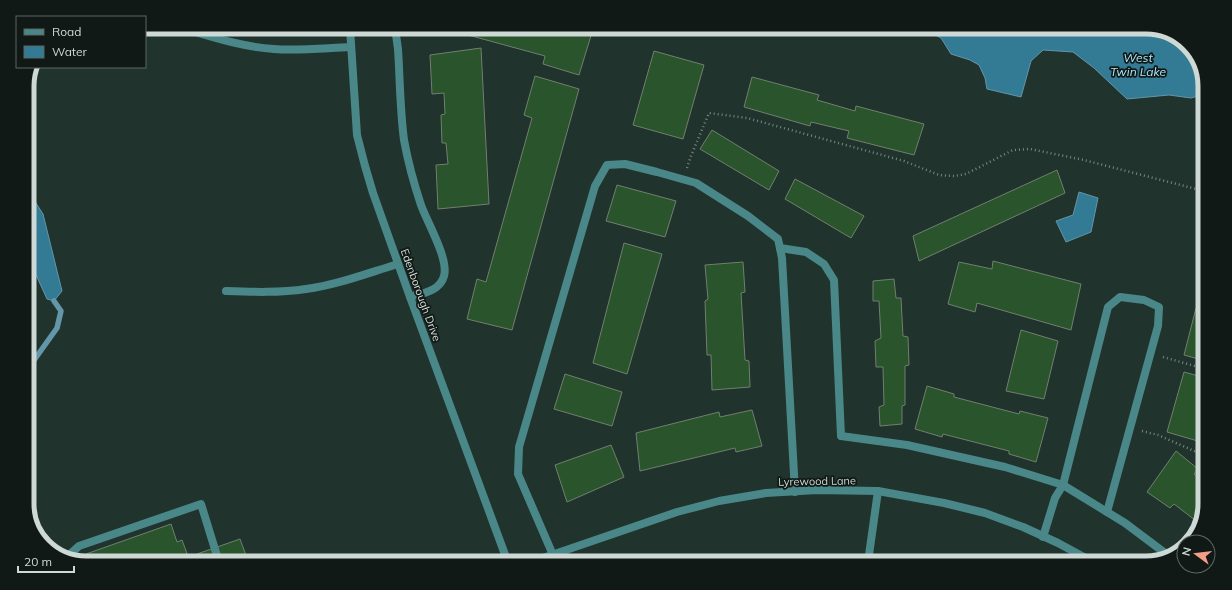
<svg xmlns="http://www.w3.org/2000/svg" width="1232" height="590" viewBox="0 0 1232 590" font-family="Mulish,sans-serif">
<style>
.water{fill:#337a95;stroke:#6296a8}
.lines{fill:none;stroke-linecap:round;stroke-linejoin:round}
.stream{stroke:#6296a8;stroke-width:5.5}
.building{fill:#2a542b;stroke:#717f70}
.path{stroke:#798883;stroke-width:2.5;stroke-dasharray:1 3;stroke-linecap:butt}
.service{stroke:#498789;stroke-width:8}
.minor{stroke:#498789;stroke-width:8}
.tertiary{stroke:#498789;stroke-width:8}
.labels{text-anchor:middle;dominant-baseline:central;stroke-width:3.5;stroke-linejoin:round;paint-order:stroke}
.street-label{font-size:11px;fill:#ced9d5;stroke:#111916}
.water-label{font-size:12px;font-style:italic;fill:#ace5fd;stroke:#111916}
.rim{fill:none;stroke:#ced9d5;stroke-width:5}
</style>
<rect width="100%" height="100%" fill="#20332d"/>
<g class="water">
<path d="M928,31L1169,32L1195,53L1205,83V94L1191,98L1169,95L1127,99L1094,68L1073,52L1043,50L1031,61L1021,97L987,89L985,78L979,65L970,60L951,54L941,38Z"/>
<path d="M27,189L43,214L62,291L54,301L47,299L27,255Z"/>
<path d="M1079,192L1098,198L1091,232L1066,242L1056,221L1073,215Z"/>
</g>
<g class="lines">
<path class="stream" d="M27,370L57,328L61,311L54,301"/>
</g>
<g class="building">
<path d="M446,29H593L579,75L543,64L545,56Z"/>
<path d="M481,48L489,204L438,209L436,165L448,164L446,143H442L441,115L445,114L444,93L432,94L430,55Z"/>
<path d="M654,51L704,65L683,139L633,125Z"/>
<path d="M535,76L579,89L512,330L467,319L477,279L486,282L532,118L524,115Z"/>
<path d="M752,77L819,95L817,100L855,111L856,106L924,124L914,155L847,138L849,131L811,122L810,126L744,107Z"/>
<path d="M712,130L779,171L769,190L700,149Z"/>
<path d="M1057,170L1065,193L919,261L913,236Z"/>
<path d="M795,179L864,216L851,238L785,199Z"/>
<path d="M617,185L676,201L665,237L606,221Z"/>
<path d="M624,243L662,254L627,374L593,363Z"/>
<path d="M993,261L1081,284L1071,330L977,303L975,312L948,304L959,262L992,269Z"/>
<path d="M743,262L745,292L741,293L745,360L749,361L750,387L712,390L711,355H707L705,301L708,299L705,265Z"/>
<path d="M894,279L896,298H901L903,336L908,337L909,365L905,366V405L902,406V424L880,426L879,407L884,405L883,367H876L875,341L881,338L879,301H873V281Z"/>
<path d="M1196,308L1203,309L1202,360L1184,355Z"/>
<path d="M1021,330L1058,341L1044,399L1006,391Z"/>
<path d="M1184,372L1202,377L1201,442L1167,432Z"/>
<path d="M565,374L622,392L612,426L554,409Z"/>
<path d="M927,386L954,394V397L1019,414L1020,411L1048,418L1036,462L1009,454V451L943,434L942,437L915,429Z"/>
<path d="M752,410L762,446L736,452L735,448L640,471L636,433L719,412L720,417Z"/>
<path d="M611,445L624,477L567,502L555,465Z"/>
<path d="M1176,451L1198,469L1194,474L1201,479L1200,524L1174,504L1170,508L1147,492Z"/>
<path d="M171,524L177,542L182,540L189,559H87L86,554Z"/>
<path d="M240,539L247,558L243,559H199L197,554Z"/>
</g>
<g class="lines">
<g class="path">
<path d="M687,168L691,156L709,113L747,118L904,161L939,175L954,176L966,174L1013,150L1030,149L1084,160L1204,191"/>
<path d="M1163,357L1202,368"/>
<path d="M1142,431L1158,435L1201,454"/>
</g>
<g class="service">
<path d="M395,28C396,35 397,42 398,49C400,80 400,110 404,140C408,162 414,184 421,205C427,222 449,259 444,276C440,291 423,293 410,297"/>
<path d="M780,248L806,252L824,264L834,280L841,436L907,445L1005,467L1063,485L1125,523L1169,556"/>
<path d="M1043,537L1055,498L1063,485L1108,307L1120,297L1144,300L1159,307L1158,326L1107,512"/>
<path d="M553,555L518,474L519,447L595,186L607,165L625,164L657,172L696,183L748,216L778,239L782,258L795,492"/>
<path d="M62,558L68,556L79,546L201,504L218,559"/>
</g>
<g class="minor">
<path d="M178,27C209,36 241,47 274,49C299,51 325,48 351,47"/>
<path d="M350,28L357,135L365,166L373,193L410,297L507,560"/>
<path d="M226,291C253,292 279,293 306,289C337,285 368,273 398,264"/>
<path d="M868,562L878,491"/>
</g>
<path class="tertiary" d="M537,560L677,512L719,501L766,493L817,490L878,491L944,503L985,513L1023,527L1058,543L1095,563"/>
</g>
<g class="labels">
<g class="street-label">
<text transform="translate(421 295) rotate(70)">Edenborough Drive</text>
<text transform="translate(817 481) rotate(-1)">Lyrewood Lane</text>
</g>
<g class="water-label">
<text x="1138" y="57">West<tspan x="1138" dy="14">Twin Lake</tspan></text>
</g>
</g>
<path d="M0 0H1232V590H0ZM86 34H1146A52 52 0 0 1 1198 86V504A52 52 0 0 1 1146 556H86A52 52 0 0 1 34 504V86A52 52 0 0 1 86 34Z" fill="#111916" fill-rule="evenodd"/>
<path class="rim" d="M86 34H1146A52 52 0 0 1 1198 86V504A52 52 0 0 1 1146 556H86A52 52 0 0 1 34 504V86A52 52 0 0 1 86 34Z"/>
<rect x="16" y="16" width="130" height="52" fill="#111916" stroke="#5d6662"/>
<rect x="24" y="29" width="20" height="6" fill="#498789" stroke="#5d6662"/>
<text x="52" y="36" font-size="12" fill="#ced9d5">Road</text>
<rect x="24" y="46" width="20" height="12" fill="#337a95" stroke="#5d6662"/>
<text x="52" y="56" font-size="12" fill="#ced9d5">Water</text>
<g transform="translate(1196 554) rotate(285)"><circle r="19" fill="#111916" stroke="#5d6662"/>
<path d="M0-3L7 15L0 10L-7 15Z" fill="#f49e87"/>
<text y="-6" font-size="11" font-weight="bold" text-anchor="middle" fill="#ced9d5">N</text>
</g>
<path d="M18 566v6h56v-6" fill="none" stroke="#ced9d5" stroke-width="2"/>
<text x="24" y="566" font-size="12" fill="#ced9d5" stroke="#111916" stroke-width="3" paint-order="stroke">20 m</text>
</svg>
